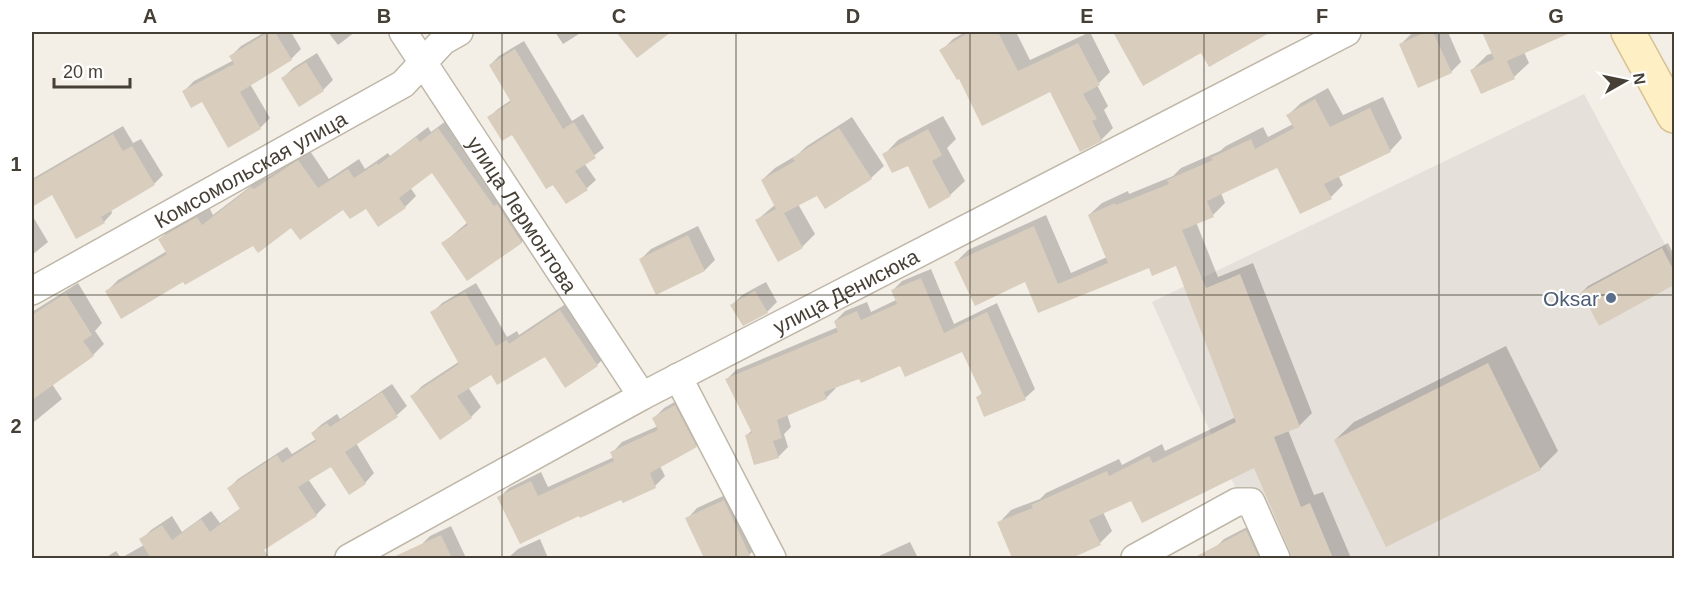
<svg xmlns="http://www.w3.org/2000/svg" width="1706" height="590" viewBox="0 0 1706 590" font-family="Helvetica,sans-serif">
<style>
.industrial{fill:#e6e0da}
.shadow{fill:#0003}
.building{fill:#d9cdbd}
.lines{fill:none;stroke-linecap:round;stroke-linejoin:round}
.street-casing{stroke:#bfb7a8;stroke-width:30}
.secondary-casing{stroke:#d6c393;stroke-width:36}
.street{stroke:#fff;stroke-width:27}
.secondary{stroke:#ffefc4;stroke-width:33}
.grid{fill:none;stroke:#463f35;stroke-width:1.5;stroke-opacity:0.55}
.service-dot{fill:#5c6f8a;stroke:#fff;stroke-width:2}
.labels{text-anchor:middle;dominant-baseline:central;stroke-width:4.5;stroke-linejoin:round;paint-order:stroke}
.street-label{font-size:21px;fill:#463f35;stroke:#fff}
.service-label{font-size:21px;fill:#4e5e75;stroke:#fff;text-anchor:end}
.neatline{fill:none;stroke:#463f35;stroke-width:2}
.grid-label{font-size:20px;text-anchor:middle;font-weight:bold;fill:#463f35}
</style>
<rect width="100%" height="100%" fill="#f4efe6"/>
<path class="industrial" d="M1584,94L1674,261V558H1267L1152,302Z"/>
<g class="shadow">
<path d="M265,32H291L301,49L291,59L250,84L270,118L260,128L184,91L194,81L234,60L231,56L241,46Z"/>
<path d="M328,32H355L338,45Z"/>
<path d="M555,32H582L563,44Z"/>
<path d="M618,32H669L637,56Z"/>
<path d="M965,32H1016L1030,60L1090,32L1110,72L1097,85L1108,106L1104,110L1113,128L1101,140L1050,90L959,77L941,51L953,39Z"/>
<path d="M1117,32H1268L1209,65L1202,51L1115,33Z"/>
<path d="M1417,32H1448L1461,62L1451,72L1401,44L1411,34Z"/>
<path d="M1483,32H1554L1541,44L1524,52L1529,63L1514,77L1482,92L1472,70L1487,55L1493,53Z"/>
<path d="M524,41L572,121L583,114L604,148L584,163L596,180L587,188L566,202L513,133L489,117L498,109L511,100L490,65L499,56Z"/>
<path d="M317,53L333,80L323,90L283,78L293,68Z"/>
<path d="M1328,88L1343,115L1383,97L1402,138L1390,151L1338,175L1343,185L1331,197L1278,166L1221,193L1225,203L1213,215L1196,222L1218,277L1253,263L1312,413L1299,426L1288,430L1314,495L1323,492L1351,558H1293L1292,551L1255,466L1132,499L1103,512L1112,531L1100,543L1056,558H1014L999,523L1011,510L1040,499L1046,493L1119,459L1122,465L1162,444L1165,451L1236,417L1177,264L1150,266L1092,291L1026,280L956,262L968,250L1046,215L1071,273L1107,257L1089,215L1102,203L1128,191L1129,194L1173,176L1181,168L1220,151L1226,146L1263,127L1268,137L1293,124L1288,115L1301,103Z"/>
<path d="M943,116L956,139L947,148L965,181L950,195L909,164L884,155L898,140Z"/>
<path d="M852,117L884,166L871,178L817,194L798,204L815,234L802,247L757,220L776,204L762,180L775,168L797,155L807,146Z"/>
<path d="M450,118L532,231L522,242L468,279L443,243L468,222L432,171L410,187L416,196L405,207L379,224L367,206L344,207L291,225L183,280L107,291L118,280L167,251L160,239L171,228L209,207L213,215L263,177L266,178L310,151L329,179L359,159L365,169L388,153L390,156L428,127L431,132Z"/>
<path d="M123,126L133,143L141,139L163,175L154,184L111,210L112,213L104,222L52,193L33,205L32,179Z"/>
<path d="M32,215L48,242L32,255Z"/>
<path d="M698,226L715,260L705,270L657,293L641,259L651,249Z"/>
<path d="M1668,243L1674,255V284L1600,324L1582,292L1588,286Z"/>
<path d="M931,269L954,324L997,303L1035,389L1025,398L978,397L983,392L963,350L901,364L835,387L836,388L826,398L787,414L791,427L784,434L788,447L778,457L747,435L752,430L727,379L736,370L838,327L835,321L845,311L867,302L871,312L896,300L892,291L902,281Z"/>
<path d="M766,282L777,302L767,312L732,305L742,295Z"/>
<path d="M78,283L102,323L95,331L104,344L93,355L52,384L62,399L34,422L32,418V312Z"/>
<path d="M476,283L507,337L517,331L519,335L570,301L607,355L597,365L545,355L492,373L468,387L481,407L471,417L412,396L422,386L460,361L432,313L442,303Z"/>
<path d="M1506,346L1558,451L1540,469L1335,440L1354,422Z"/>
<path d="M392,384L407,406L397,415L356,443L374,473L365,483L332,465L308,479L326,505L316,515L270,544L253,558H229L226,555L221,558H105L116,551L121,558L144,545L141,540L151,530L172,516L182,532L211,511L220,523L241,508L229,488L238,479L287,447L292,454L316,439L312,433L322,424L337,414L340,419Z"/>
<path d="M685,396L706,436L696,446L660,466L665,476L655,486L622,498H499L509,488L541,472L548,487L614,457L612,453L622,442L658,426L654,418L664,408Z"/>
<path d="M734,491L759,545L749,555L741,558H705L687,519L697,508Z"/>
<path d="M1255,523L1272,558H1221L1215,548L1224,539Z"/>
<path d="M451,526L466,558H426L420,546L430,536Z"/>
<path d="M540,539L548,558H508L518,549Z"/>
<path d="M910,542L918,558H877L879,556Z"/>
</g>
<g class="building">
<path d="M269,32H275L292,60L240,92L261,129L228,148L202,102L191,108L182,91L234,64L229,56Z"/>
<path d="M616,32H671L637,58Z"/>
<path d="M970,32H998L1018,71L1078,43L1100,85L1083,94L1097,119L1092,121L1102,141L1080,152L1050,92L982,126L959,79L957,80L939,50Z"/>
<path d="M1113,32H1271L1209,67L1201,53L1143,86Z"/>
<path d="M1426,32H1433L1452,73L1418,88L1399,44Z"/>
<path d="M1482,32H1572L1507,61L1515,79L1481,94L1470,70L1494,59Z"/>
<path d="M515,49L563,129L574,122L596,158L575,171L588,190L566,204L553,185L546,189L512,135L502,141L487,117L511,102L489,65Z"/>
<path d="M306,62L324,91L299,107L281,78Z"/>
<path d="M1315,99L1330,127L1370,108L1391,152L1324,184L1332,199L1300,214L1277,168L1207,201L1214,217L1182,230L1206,288L1240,274L1300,427L1274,437L1301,507L1310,503L1333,558H1292L1290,552L1254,468L1142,523L1131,501L1089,520L1101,545L1072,558H1012L997,522L1033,508L1031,505L1107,471L1109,476L1149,456L1153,463L1236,422L1176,266L1152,276L1149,268L1038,313L1025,282L975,306L954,262L1034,226L1058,284L1108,263L1088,215L1115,203L1116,205L1169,184L1167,180L1213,160L1211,158L1251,139L1255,149L1294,128L1286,115Z"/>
<path d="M438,128L494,206L497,204L522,243L467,281L441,243L468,225L432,173L399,198L406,208L378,227L366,209L350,219L343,210L300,240L291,228L258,253L253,246L185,285L183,282L121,319L105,291L167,254L158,239L197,217L202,225L251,187L254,189L298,160L318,188L348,169L354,178L377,163L378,165L416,137L420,142Z"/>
<path d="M839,128L872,179L825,209L817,196L784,213L803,248L778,262L755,220L776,209L761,180L795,161L792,158Z"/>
<path d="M928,129L942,155L932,161L951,196L929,209L908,166L892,173L882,154Z"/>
<path d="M113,134L123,151L132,146L155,185L101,217L105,223L76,239L52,195L32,207V181Z"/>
<path d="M688,235L705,271L656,295L639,259Z"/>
<path d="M1662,248L1674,271V285L1599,326L1581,292Z"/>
<path d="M921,278L944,333L987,312L1026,400L984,417L976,397L982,394L962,352L905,377L900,366L861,383L859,379L824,392L827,399L777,420L782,438L773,441L779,458L754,465L745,435L752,433L725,379L838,332L834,321L857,311L861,320L897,304L891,290Z"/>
<path d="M755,291L768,313L743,326L730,305Z"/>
<path d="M465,292L496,346L507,340L509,344L560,310L598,366L565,388L545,357L497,385L491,375L457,396L472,418L440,440L410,396L459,364L430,312Z"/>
<path d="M66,293L92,335L83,341L94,356L32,400V315Z"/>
<path d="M1488,363L1541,470L1386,547L1334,440Z"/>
<path d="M382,392L398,417L345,452L366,484L349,495L331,467L298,487L317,516L264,550L270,558H148L150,557L139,539L162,525L172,540L201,519L210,532L240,509L227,488L277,455L282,463L316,441L311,433L327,423L330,427Z"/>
<path d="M675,405L697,447L650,473L656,488L623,503L621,500L580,518L579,516L520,544L497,497L531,481L538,496L614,461L610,452L658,430L652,418Z"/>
<path d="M724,500L751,558H704L685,518Z"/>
<path d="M1246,530L1259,558H1193Z"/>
<path d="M441,535L452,558H391Z"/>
</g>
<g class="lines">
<g class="street-casing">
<g id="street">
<path id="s1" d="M403,32L642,396"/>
<path id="s2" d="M32,291L403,84L443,41L459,32"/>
<path d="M678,377L772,558"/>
<path id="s3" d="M349,558L642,396L1347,32"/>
<path d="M1135,558L1237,502H1251L1276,558"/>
</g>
</g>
<g class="secondary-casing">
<path id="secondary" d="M1628,32L1674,116"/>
</g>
<use href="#street" class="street"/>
<use href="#secondary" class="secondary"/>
</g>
<path class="grid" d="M267,32V558M502,32V558M736,32V558M970,32V558M1204,32V558M1439,32V558M32,295H1674"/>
<circle class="service-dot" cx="1611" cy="298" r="6"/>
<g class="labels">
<g class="street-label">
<text stroke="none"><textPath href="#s2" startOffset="250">Комсомольская улица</textPath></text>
<text stroke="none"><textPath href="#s1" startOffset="218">улица Лермонтова</textPath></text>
<text stroke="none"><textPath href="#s3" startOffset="564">улица Денисюка</textPath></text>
</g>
<g class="service-label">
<text x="1599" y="298">Oksar</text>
</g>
</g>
<rect width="1706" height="590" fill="none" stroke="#ffffff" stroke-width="66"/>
<g transform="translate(1625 81) rotate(81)" stroke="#ffffff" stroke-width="4.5" paint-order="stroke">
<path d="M0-4.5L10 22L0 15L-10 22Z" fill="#463f35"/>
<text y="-9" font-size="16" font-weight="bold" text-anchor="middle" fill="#463f35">N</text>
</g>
<path d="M54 78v9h76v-9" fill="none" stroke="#463f35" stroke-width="3"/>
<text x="63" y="78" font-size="18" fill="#463f35" stroke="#ffffff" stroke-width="4.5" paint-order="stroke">20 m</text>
<rect x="33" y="33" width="1640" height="524" class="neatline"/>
<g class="grid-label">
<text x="150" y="23">A</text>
<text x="384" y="23">B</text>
<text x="619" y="23">C</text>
<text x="853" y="23">D</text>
<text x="1087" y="23">E</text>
<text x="1322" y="23">F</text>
<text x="1556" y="23">G</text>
<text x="16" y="171">1</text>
<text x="16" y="433">2</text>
</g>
</svg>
